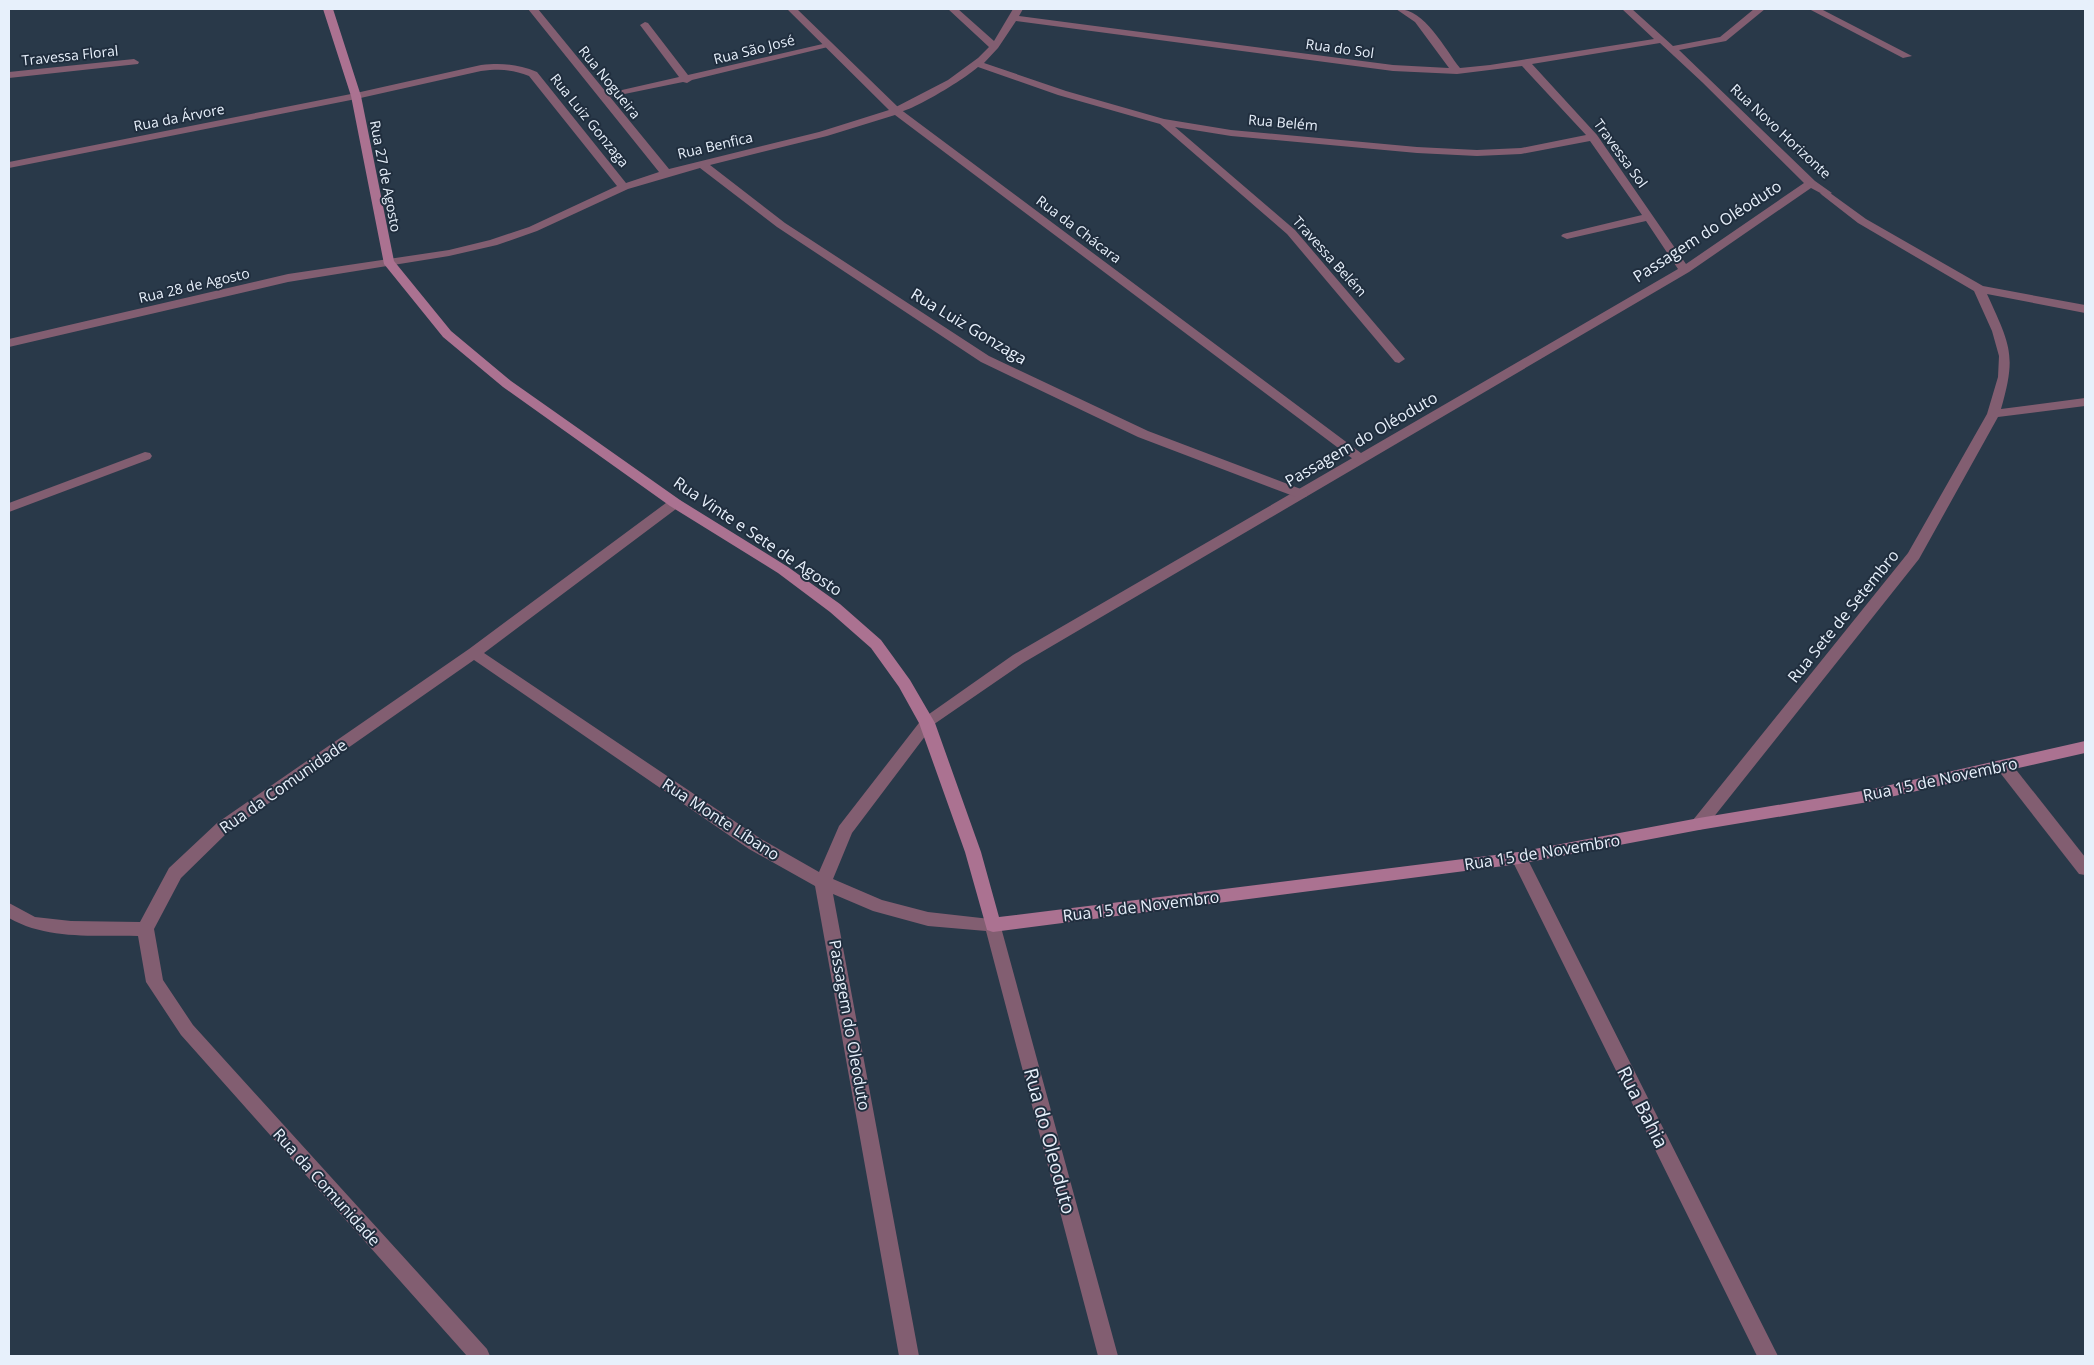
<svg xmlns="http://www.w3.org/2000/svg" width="2094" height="1365" viewBox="0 0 2094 1365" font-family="'Open Sans',sans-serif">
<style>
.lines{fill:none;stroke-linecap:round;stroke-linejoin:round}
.lane{fill:#825e71;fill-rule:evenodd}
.street{fill:#825e71;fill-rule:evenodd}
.secondary{fill:#ab7291;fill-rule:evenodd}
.labels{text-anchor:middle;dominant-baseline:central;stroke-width:4;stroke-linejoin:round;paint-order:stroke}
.far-street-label{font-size:14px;fill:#e7f0fb;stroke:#202e3e}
.street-label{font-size:16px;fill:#e7f0fb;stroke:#202e3e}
.near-street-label{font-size:19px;fill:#e7f0fb;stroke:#202e3e}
</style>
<rect width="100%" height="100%" fill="#293949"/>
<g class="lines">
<g class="lane">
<path d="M948,9H958L994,41L1013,9H1023L1019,16L1393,65L1449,68L1415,22L1396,9C1424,7 1444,48 1460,68L1490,65L1654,39L1622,9H1632L1673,46L1720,37L1754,9H1765L1726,41L1679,50L1815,181L1832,193L1826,196L1811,188L1689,272L1023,663L927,729L922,727L919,723L922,719L1013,655L1678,269L1646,221L1567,239L1561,236L1563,234L1642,215L1590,141L1521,154L1477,156L1417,153L1231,136L1175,127L1295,230L1405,359L1399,363L1395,362L1287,234L1160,124L1058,95L978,67C966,78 906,116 892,113V109L948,80L978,58L989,47ZM1016,21L1393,71L1457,74L1522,66L1586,135L1521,148L1477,150L1417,147L1231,130L1164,119L1066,91L984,63L998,48ZM1660,43L1702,82L1804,183L1686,264L1597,135L1532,64Z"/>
<path d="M1809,9H1821L1912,56L1903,58Z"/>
<path d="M645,22L648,23L688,75L827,43L832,46L692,80L687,83L683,82L600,99V95L679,77L640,25Z"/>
</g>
<g class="street">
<path d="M528,9H538L669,169L819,132L889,110L787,9H797L900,109L1369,459L1362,463L1357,462L895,115L827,136L710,165L785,223L989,356L1148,431L1306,491L1308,494L1306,497H1296L1138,437L981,362L777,227L700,168L628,189L537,231L497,245L449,256L288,282L9,347V339L288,274L449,250L490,240L529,227L617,186L529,76C512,69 499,69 481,71L356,99L9,168V162L356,93L481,65C502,63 517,64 537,72L626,183L659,172Z"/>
<path d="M134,59L139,62L138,64L9,78V72Z"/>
<path d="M1826,190L1866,219L1983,286L2085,305V313L1987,294C2010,345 2017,354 2001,409L2085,398V406L1998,417L1919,559L1705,828L1699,830L1693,828L1691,824L1693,820L1908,553L1987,414L1998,377L1999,356L1992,331L1974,291L1858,223L1822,195L1820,193Z"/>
<path d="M145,452L150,453L152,456L150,459L9,512V503Z"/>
<path d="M675,499L680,500L682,503L680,506L484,653L761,839L819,872L839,826L922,719H932L935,723L932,727L852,833L833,879L882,900L928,912L999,920L1118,1356H1098L986,931L928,926L873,911L833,894L919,1356H899L815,886L749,849L474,660L229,831L181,878L154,929L163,980L193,1025L487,1349L490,1356H467L181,1035L146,982L138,936C94,935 47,940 9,918V903L35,917L71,921L140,922L169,868L217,823L469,649L670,500Z"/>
<path d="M2004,760L2010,762L2085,857V875L2079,874L1998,770L1996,766L1998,762Z"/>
<path d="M1519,852L1525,853L1527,858L1778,1356H1757L1511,858L1513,853Z"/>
</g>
<path class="secondary" d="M323,9H333L361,96L394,261L451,331L511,381L680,500L788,567L840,604L881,640L910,680L935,723L981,852L999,917L1519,852L1699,818L1868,790L2085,741V753L1868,802L1699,830L1519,864L993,932L987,930L965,852L919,723L899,687L871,648L830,612L778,573L670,506L503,387L443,337L384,264L351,96Z"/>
</g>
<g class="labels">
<g class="far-street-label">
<text transform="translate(1340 48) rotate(8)">Rua do Sol</text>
<text transform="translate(754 49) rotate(-14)">Rua São José</text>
<text transform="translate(70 55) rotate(-6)">Travessa Floral</text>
<text transform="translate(610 82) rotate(51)">Rua Nogueira</text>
<text transform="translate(179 117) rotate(-11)">Rua da Árvore</text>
<text transform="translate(590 120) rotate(51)">Rua Luiz Gonzaga</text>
<text transform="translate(1283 122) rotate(5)">Rua Belém</text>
<text transform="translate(1781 131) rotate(43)">Rua Novo Horizonte</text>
<text transform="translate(715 145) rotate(-13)">Rua Benfica</text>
<text transform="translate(1621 153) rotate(54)">Travessa Sol</text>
<text transform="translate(386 176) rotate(79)">Rua 27 de Agosto</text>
<text transform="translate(1079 229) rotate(37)">Rua da Chácara</text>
<text transform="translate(1330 256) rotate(48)">Travessa Belém</text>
<text transform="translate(194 285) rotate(-13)">Rua 28 de Agosto</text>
</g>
<g class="street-label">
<text transform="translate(1707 231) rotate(-33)">Passagem do Oléoduto</text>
<text transform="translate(969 326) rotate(31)">Rua Luiz Gonzaga</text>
<text transform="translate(1361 439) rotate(-30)">Passagem do Oléoduto</text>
<text transform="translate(758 536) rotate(34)">Rua Vinte e Sete de Agosto</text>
<text transform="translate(1843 616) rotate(-51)">Rua Sete de Setembro</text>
<text transform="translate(1940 779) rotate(-12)">Rua 15 de Novembro</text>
<text transform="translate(283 786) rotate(-35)">Rua da Comunidade</text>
<text transform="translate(721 819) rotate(33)">Rua Monte Líbano</text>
<text transform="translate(1542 852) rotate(-9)">Rua 15 de Novembro</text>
<text transform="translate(1141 906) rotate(-7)">Rua 15 de Novembro</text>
<text transform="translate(850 1025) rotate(80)">Passagem do Oleoduto</text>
<text transform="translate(327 1187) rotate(48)">Rua da Comunidade</text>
</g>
<g class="near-street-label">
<text transform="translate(1643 1107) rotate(63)">Rua Bahia</text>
<text transform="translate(1050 1141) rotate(75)">Rua do Oleoduto</text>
</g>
</g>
<rect width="2094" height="1365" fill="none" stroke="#e7f0fb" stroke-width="20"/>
</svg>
